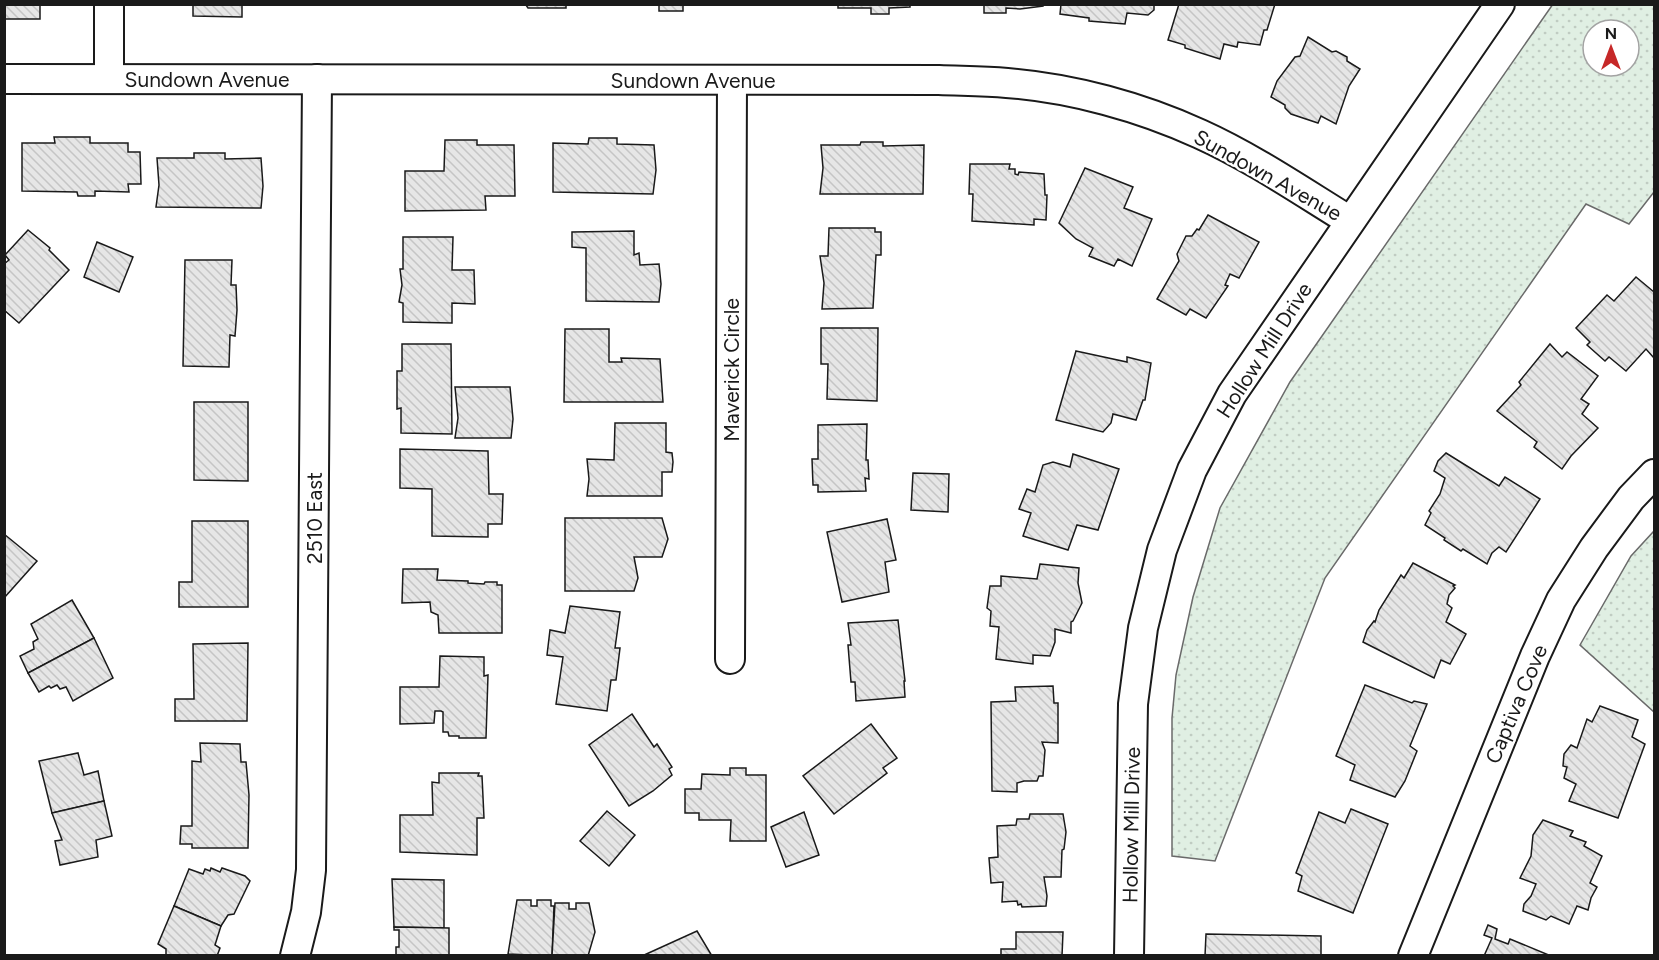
<svg xmlns="http://www.w3.org/2000/svg" width="1659" height="960" viewBox="0 0 1659 960" font-family="Figtree,sans-serif">
<style>
.grass{fill:url(#grass-dots);stroke:#6a6a6a;stroke-width:1.5;fill-rule:evenodd}
.building{fill:url(#building-back-hatch);stroke:#1a1a1a;stroke-width:1.5}
.lines{fill:none;stroke-linecap:round;stroke-linejoin:round}
.minor-casing{stroke:#1a1a1a;stroke-width:32}
.minor{stroke:#fff;stroke-width:28}
.labels{text-anchor:middle;dominant-baseline:central;stroke-width:4.5;stroke-linejoin:round;paint-order:stroke}
.street-label{font-size:21px;fill:#1a1a1a;stroke:#fff}
</style>
<defs>
<pattern id="grass-dots" width="8" height="8" patternUnits="userSpaceOnUse" patternTransform="scale(1.5)"><rect width="8" height="8" fill="#e0efe3"/><path d="M2 2h.1M6 6h.1" fill="none" stroke="#c0ccc2" stroke-width="1.8" stroke-linecap="round"/></pattern>
<pattern id="building-back-hatch" width="6" height="6" patternUnits="userSpaceOnUse" patternTransform="scale(1.5)"><rect width="6" height="6" fill="#e6e6e6"/><path d="M-1 5l2 2M0 0l6 6M5-1l2 2" fill="none" stroke="#c5c5c5"/></pattern>
</defs>
<rect width="100%" height="100%" fill="#fff"/>
<g class="grass">
<path d="M1553,4L1654,5V192L1629,224L1586,204L1325,578L1215,861L1172,856V718L1176,675L1193,597L1220,508L1290,382ZM1593,30H1629V66H1593Z"/>
<path d="M1654,531V712L1580,645L1631,556Z"/>
</g>
<g class="building">
<rect x="4" y="4" width="36" height="15"/>
<path d="M193,4H242V17L193,16Z"/>
<path d="M598,4L566,5V8H528L526,5H506Z"/>
<path d="M708,4L683,5V11H659V5L623,4Z"/>
<path d="M838,4H910V7L889,8V14H871V8H838Z"/>
<path d="M984,4H1043V6L1020,9L1006,8V13H984Z"/>
<path d="M1061,4H1154V10L1148,15L1127,13L1125,24L1089,21V18L1060,14Z"/>
<path d="M1179,4H1275L1267,30H1264L1260,45L1238,42L1237,47L1224,44L1220,59L1185,48V45L1168,40Z"/>
<path d="M1308,37L1332,52L1336,51L1347,57V61L1360,69L1349,86L1336,124L1321,116L1318,123L1291,114L1285,108V105L1271,97L1277,81L1295,57L1300,56Z"/>
<path d="M54,137H90V143H128V152H140L141,184H128L129,192L95,191V196H78L77,192L22,191V143H55Z"/>
<path d="M589,138H617V144L654,145L656,170L653,194L553,192V143L588,144Z"/>
<path d="M445,140H477V145H514L515,196H485L486,210L405,211V171H444Z"/>
<path d="M861,142H883V146L924,145L923,194H820L823,168L821,145H860Z"/>
<path d="M194,153H225V159L261,158L263,186L261,208L156,207L159,185L157,158H194Z"/>
<path d="M970,164H1010L1009,169H1015V174L1018,175L1019,172L1044,174L1045,195H1047L1046,220L1034,219V225L972,221L973,194H969Z"/>
<path d="M1085,168L1133,187L1124,208L1152,219L1132,266L1118,259L1114,266L1089,256L1093,248L1076,239L1059,223Z"/>
<path d="M1208,215L1259,242L1239,278L1230,274L1225,285L1228,286L1206,318L1190,309L1186,315L1157,299L1179,261L1177,254L1186,236H1192L1197,229L1199,230Z"/>
<path d="M829,228H875V232H881V255H876L873,308L822,309L824,283L820,256H828Z"/>
<path d="M28,230L50,248L49,250L69,270L19,323L4,310V264L9,260L5,255Z"/>
<path d="M634,231V255L639,253L640,265L659,264L661,284L659,302L586,301V248L572,247V232Z"/>
<path d="M403,237H453L452,270H474L475,304L452,303V323L403,322V303L399,302L402,285L400,269H403Z"/>
<path d="M97,242L133,257L119,292L84,277Z"/>
<path d="M185,260H232L231,285H236L237,310L235,336L230,335L229,367L183,366Z"/>
<path d="M1636,277L1654,292V358L1646,349L1626,371L1609,357L1605,361L1587,345L1590,342L1576,328L1607,295L1614,301Z"/>
<path d="M821,328H878L877,401L827,399L828,364H821Z"/>
<path d="M565,329H609V362H622L621,358L660,359L663,402H564Z"/>
<path d="M402,344H451L452,434L401,433V408L397,409V371H402Z"/>
<path d="M1550,344L1562,357L1567,352L1598,376L1581,399L1589,404L1582,414L1598,428L1571,456L1562,469L1534,447L1537,442L1497,411L1521,385L1519,382Z"/>
<path d="M1076,351L1127,362V357L1151,363L1145,400H1143L1136,420L1113,414L1111,423L1103,432L1056,420Z"/>
<path d="M455,387H510L513,419L511,438H455L458,418Z"/>
<path d="M194,402H248V481L194,480Z"/>
<path d="M615,423H666V452L672,453L673,462L672,472H662V496H587L589,479L587,459L614,460Z"/>
<path d="M867,424L866,460H868L869,479L865,478L866,491L818,492V485H813L812,459H818V425Z"/>
<path d="M400,449L488,451L489,494H503L502,524H488V537L432,536V489L400,488Z"/>
<path d="M1446,453L1499,486L1505,477L1540,499L1506,552L1499,547L1492,553L1487,564L1463,549L1461,551L1444,540L1445,538L1425,525L1431,513L1429,511L1440,494L1445,478L1434,471L1438,461Z"/>
<path d="M1073,454L1119,469L1098,530L1077,525L1068,550L1023,536L1031,513L1019,509L1027,489L1035,492L1043,465L1053,462L1070,467Z"/>
<path d="M913,473L949,474L948,512L911,510Z"/>
<path d="M565,518H662L668,539L662,557H634L638,578L634,591H565Z"/>
<path d="M887,519L896,560L885,562L889,592L842,602L827,532Z"/>
<path d="M192,521H248V607H179V582H192Z"/>
<path d="M4,534L37,561L4,598Z"/>
<path d="M1413,563L1455,585L1453,586L1455,588L1449,595L1447,604L1452,608L1446,622L1466,634L1450,664L1441,660L1434,678L1363,642L1367,630L1374,621L1375,622L1379,610L1401,575L1404,578Z"/>
<path d="M1040,564L1079,568L1078,583L1082,603L1073,621L1071,622V633L1055,629V642L1050,656L1033,655V664L996,659L999,627L990,626L991,611L987,608L990,586H1001V576L1037,579Z"/>
<path d="M403,569H438L437,580L468,581V583L484,584L485,582H497V585H502V633H439L438,615L431,612L430,602L402,603Z"/>
<path d="M72,600L94,638L28,673L20,656L34,649L33,642L38,639L31,624Z"/>
<path d="M570,606L620,612L615,648H620L616,680H611L607,711L556,704L563,657L547,655L550,630L565,633Z"/>
<path d="M898,620L905,681H904L905,697L856,701L855,682H851L848,645H851L848,623Z"/>
<path d="M94,638L113,678L73,701L66,687L60,689L57,685L51,688L49,686L39,692L28,673Z"/>
<path d="M248,643L247,721H175V699H194L193,644Z"/>
<path d="M440,656L484,657V676L488,675L486,738H459V736H449L448,732H443V712L441,711H435L434,723L400,724V687H439Z"/>
<path d="M1365,685L1412,703L1414,701L1427,704L1410,746L1417,751L1405,781L1395,797L1350,780L1355,765L1336,756Z"/>
<path d="M1053,686L1054,703H1058V743L1042,742L1045,750L1043,776H1039L1037,781H1024L1017,783V792L992,791L991,702L1016,701L1015,687Z"/>
<path d="M1600,706L1638,720L1632,737L1645,744L1618,818L1569,801L1576,784L1564,778L1567,767L1563,766L1564,754L1571,745L1577,748L1587,719L1592,722Z"/>
<path d="M632,714L654,747L657,744L672,767L669,769L672,775L653,791L629,806L589,745Z"/>
<path d="M871,724L897,758L883,768L887,773L834,814L803,776Z"/>
<path d="M200,743L240,744L241,762H246L249,795L248,848H192V844H180L181,826H192V761L201,762Z"/>
<path d="M78,753L84,775L98,771L104,801L52,813L39,761Z"/>
<path d="M730,768H746V775H766V841H730L731,820H699V813H685V789H701L702,774L730,775Z"/>
<path d="M439,773H479L478,776H482L484,818H477V855L400,852V815H433L432,782L439,783Z"/>
<path d="M104,801L112,836L96,840L98,857L60,865L55,841L62,840L52,813Z"/>
<path d="M1351,809L1388,824L1353,913L1298,891L1302,876L1296,873L1319,812L1345,823Z"/>
<path d="M607,811L635,835L609,866L580,841Z"/>
<path d="M804,812L819,855L786,867L771,827Z"/>
<path d="M1030,814H1063L1066,832L1064,849L1062,850L1061,877H1044L1047,896L1046,906L1022,907L1021,904L1018,905L1017,901L1002,902L1003,882L991,883L989,858L998,857L997,826L1016,825L1017,819H1029Z"/>
<path d="M1543,820L1573,831L1570,836L1586,842L1584,846L1602,856L1590,883L1597,887L1591,898L1588,910L1577,906L1569,924L1551,916L1546,920L1523,911L1524,904L1531,896L1536,884L1520,878L1531,856L1533,835Z"/>
<path d="M211,868L220,872L222,868L245,876L250,881L234,914L228,915L221,926L174,906L189,869L203,874L205,869L210,871Z"/>
<path d="M392,879L444,880V928L394,927Z"/>
<path d="M517,900H531V906H537V900H551V906H554L552,956L508,954Z"/>
<path d="M555,903H569V909H576V903H589L595,932L588,956H552Z"/>
<path d="M174,906L221,926L215,945L220,948L217,956L166,955V949L158,944Z"/>
<path d="M1488,925L1497,929L1495,939L1508,944L1510,939L1551,956H1484L1492,938L1484,935Z"/>
<path d="M394,927L449,928V956H396V947H399V930H394Z"/>
<path d="M697,931L712,956H642Z"/>
<path d="M1016,932H1063L1062,956H1001V949H1016Z"/>
<path d="M1206,934L1321,936V956H1205Z"/>
</g>
<g class="lines">
<g class="minor-casing">
<g id="minor">
<path d="M109,4V79"/>
<path d="M4,79L939,80C961,81 984,81 1007,83C1072,88 1141,107 1200,134C1253,158 1301,191 1350,221"/>
<path d="M730,659L732,80"/>
<path d="M295,956L306,912L311,870L317,79"/>
<path d="M1129,956L1133,704L1143,628L1162,550L1192,470L1232,394L1500,4"/>
<path d="M1413,956L1535,656L1561,600L1594,548L1631,498L1654,474"/>
</g>
</g>
<use href="#minor" class="minor"/>
</g>
<g class="labels">
<g class="street-label">
<text x="207" y="79">Sundown Avenue</text>
<text x="693" y="80">Sundown Avenue</text>
<text transform="translate(1268 175) rotate(29)">Sundown Avenue</text>
<text transform="translate(1264 350) rotate(-57)">Hollow Mill Drive</text>
<text transform="translate(731 370) rotate(-90)">Maverick Circle</text>
<text transform="translate(314 518) rotate(-90)">2510 East</text>
<text transform="translate(1516 704) rotate(-67)">Captiva Cove</text>
<text transform="translate(1131 825) rotate(-89)">Hollow Mill Drive</text>
</g>
</g>
<rect width="1659" height="960" fill="none" stroke="#1a1a1a" stroke-width="12"/>
<g transform="translate(1611 48)"><circle r="28" fill="#ffffff" stroke="#a3a3a3" stroke-width="1.5"/>
<path d="M0-4.5L10 22L0 15L-10 22Z" fill="#c62828"/>
<text y="-9" font-size="16" font-weight="bold" text-anchor="middle" fill="#1a1a1a">N</text>
</g>
</svg>
